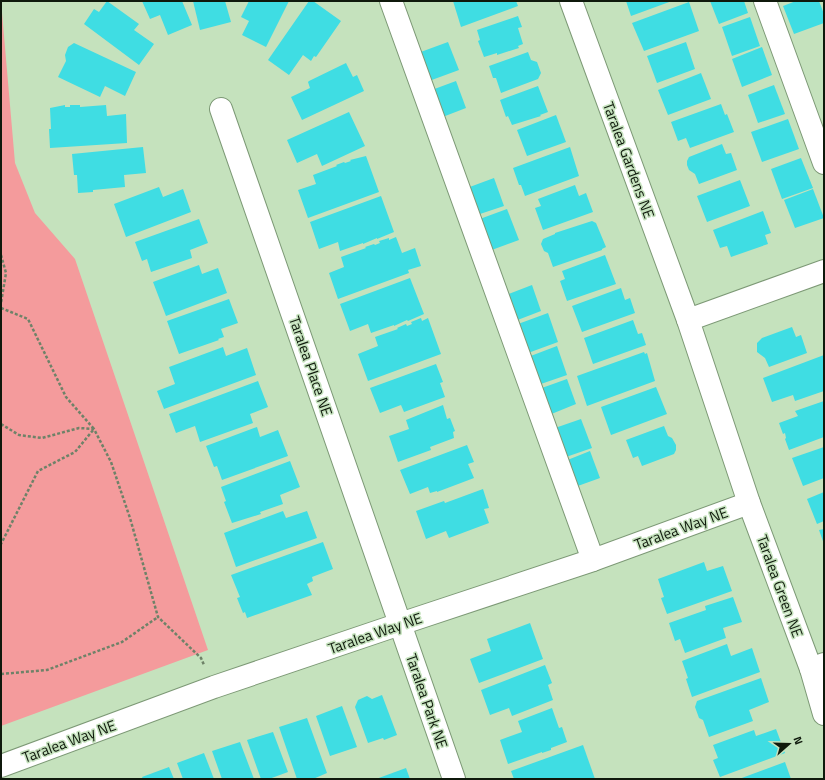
<svg xmlns="http://www.w3.org/2000/svg" width="825" height="780" viewBox="0 0 825 780" font-family="'Titillium Web',sans-serif">
<style>
.green{fill:#f49b9c}
.building{fill:#3fdde3}
.lines{fill:none;stroke-linecap:round;stroke-linejoin:round}
.minor-casing{stroke:#7d9976;stroke-width:24}
.path{stroke:#6e8268;stroke-width:2.5;stroke-dasharray:3 2;stroke-linecap:butt}
.minor{stroke:#fff;stroke-width:22}
.labels{text-anchor:middle;dominant-baseline:central;stroke-width:3;stroke-linejoin:round;paint-order:stroke}
.street-label{font-size:15px;fill:#0f190c;stroke:#c5e2bd}
</style>
<rect width="100%" height="100%" fill="#c5e2bd"/>
<path class="green" d="M1,1L15,163L35,213L75,259L208,650L1,726Z"/>
<g class="building">
<path d="M107,1L139,24L134,30L154,44L139,65L84,24L94,9L99,12Z"/>
<path d="M142,1H182L192,25L168,35L160,15L150,19Z"/>
<path d="M193,1H225L231,22L200,30Z"/>
<path d="M249,1H289L266,47L242,35L249,21L241,17Z"/>
<path d="M309,1H313L341,21L316,57L314,56L311,61L303,55L289,75L268,60Z"/>
<path d="M453,1H516L518,6L461,27Z"/>
<path d="M626,1H672L631,16Z"/>
<path d="M710,1H744L748,13L719,24Z"/>
<path d="M796,1H819L824,14V23L794,34L783,6Z"/>
<path d="M689,2L699,31L644,51L632,23Z"/>
<path d="M518,16L522,27L518,28L523,44L518,46L519,48L497,55V53L484,57L478,41L480,40L477,30Z"/>
<path d="M750,17L760,46L732,56L722,27Z"/>
<path d="M448,42L459,70L429,81L418,53Z"/>
<path d="M686,42L695,69L657,83L647,56Z"/>
<path d="M74,43L136,72L125,96L105,86L100,97L58,77L66,61L65,55L68,47Z"/>
<path d="M762,47L772,75L742,87L732,59Z"/>
<path d="M528,52L531,60L537,62L541,73L538,79L501,93L496,78H493L489,66Z"/>
<path d="M346,63L353,77L357,75L364,91L302,120L291,97L310,88L308,82L309,81Z"/>
<path d="M701,73L711,99L668,115L658,90Z"/>
<path d="M456,81L466,108L440,118L429,91Z"/>
<path d="M774,85L785,114L758,123L748,95Z"/>
<path d="M538,86L548,112L540,115L541,116L512,125L508,116L506,117L500,100Z"/>
<path d="M721,104L725,115L727,114L734,132L690,148L686,138L678,141L671,122Z"/>
<path d="M65,105V107H70V105H80V107L106,105L107,116L126,114L127,143L50,148L49,129H51L50,108Z"/>
<path d="M349,112L365,146L322,166L317,154L297,163L287,140Z"/>
<path d="M556,115L566,142L527,156L517,130Z"/>
<path d="M788,119L799,149L762,162L751,132Z"/>
<path d="M722,144L726,154L731,153L737,170L699,184L695,174L689,170L687,165V161L689,157Z"/>
<path d="M143,147L146,173L124,175L125,187L93,190V192L78,193L77,175H74L72,154Z"/>
<path d="M570,147L579,176L525,196L521,185H519L513,168Z"/>
<path d="M366,156L379,192L308,218L298,190L316,184L313,175L337,166L336,165L344,162L345,163L351,161L350,160Z"/>
<path d="M801,158L813,188L782,199L771,169Z"/>
<path d="M494,178L504,206L477,215L467,188Z"/>
<path d="M740,180L750,206L707,222L697,196Z"/>
<path d="M575,185L579,196L586,193L593,212L543,230L535,208L541,206L538,199Z"/>
<path d="M159,187L163,197L183,189L191,212L126,237L114,204Z"/>
<path d="M813,189L824,218L795,228L784,200Z"/>
<path d="M381,196L394,232L377,239V238L363,244V243L340,251L338,242L319,249L310,222Z"/>
<path d="M507,209L519,240L489,251L477,220Z"/>
<path d="M763,211L771,233L765,235L768,244L731,257L727,246L720,248L713,230Z"/>
<path d="M199,219L208,243L190,250L192,258L151,272L147,259L142,261L135,242Z"/>
<path d="M592,221L596,223L606,247L602,249V250L553,267L548,253L544,251L541,244L543,239L555,234V233Z"/>
<path d="M396,237L402,253L415,248L421,266L408,270L409,273L338,299L329,273L344,267L341,257L366,248L365,247L374,244L375,245L380,243L379,241L389,238V240Z"/>
<path d="M605,255L616,284L567,301L560,281L565,279L562,271Z"/>
<path d="M199,265L202,274L218,268L227,293L166,316L153,282Z"/>
<path d="M410,278L424,314L408,321L407,320L394,326V325L371,333L368,324L350,331L340,304Z"/>
<path d="M532,285L541,311L515,321L506,295Z"/>
<path d="M621,288L625,300L630,298L635,313L582,332L572,306Z"/>
<path d="M229,299L238,323L221,329L224,337L218,339L219,340L179,354L167,321Z"/>
<path d="M548,313L558,342L528,353L518,324Z"/>
<path d="M421,318L422,321L428,318L441,354L368,381L358,354L378,346L375,337L398,329L397,328L406,324L407,326L412,324L411,322Z"/>
<path d="M633,320L638,334L642,333L646,345L593,364L584,338Z"/>
<path d="M792,327L796,337L801,335L807,353L769,367L765,358L757,352V343L762,338Z"/>
<path d="M557,346L567,375L538,385L528,357Z"/>
<path d="M223,347L226,356L247,348L256,375L164,409L157,391L175,384L169,367Z"/>
<path d="M644,352L645,354L647,353L655,381L587,406L577,376Z"/>
<path d="M824,355V391L795,401L793,395L772,402L763,378Z"/>
<path d="M436,364L443,382L440,383L445,397L404,412L401,405L380,413L370,388Z"/>
<path d="M567,379L576,404L549,415L539,389Z"/>
<path d="M258,381L268,407L250,414L253,423L200,442L195,426L176,433L169,414Z"/>
<path d="M656,387L667,414L611,435L601,407Z"/>
<path d="M824,401V437L789,450L785,439L786,438L785,433L783,434L779,423L798,416L795,411Z"/>
<path d="M443,405L447,419L450,418L455,431L453,432L454,438L430,447L431,450L398,462L389,436L409,429L406,420Z"/>
<path d="M581,419L592,448L566,457L555,428Z"/>
<path d="M664,426L668,436L672,438L676,445V450L674,454L642,466L638,456L633,458L626,440Z"/>
<path d="M257,427L260,437L278,430L288,456L222,480L217,466L214,467L206,446Z"/>
<path d="M467,445L474,462L468,464L474,478L437,492V491L430,493L428,487L410,494L400,470Z"/>
<path d="M824,447V478L803,486L792,458Z"/>
<path d="M590,451L600,478L575,487L565,461Z"/>
<path d="M290,461L300,487L280,495L283,504L260,512L261,514L232,523L224,502L226,501L221,487Z"/>
<path d="M483,489L489,508L484,509L489,523L449,538L446,531L426,539L416,511L444,501L445,503Z"/>
<path d="M824,492V521L817,524L807,499Z"/>
<path d="M283,511L286,518L307,511L317,538L236,567L224,533Z"/>
<path d="M824,529V544L819,530Z"/>
<path d="M323,542L333,569L312,577L313,581L307,584L312,595L247,618L245,612L243,613L237,598L240,597L231,575Z"/>
<path d="M704,562L707,571L723,566L732,591L667,614L661,598L664,597L658,579Z"/>
<path d="M733,597L742,622L723,628L726,638L685,653L680,639L675,641L669,623L706,610L705,606Z"/>
<path d="M530,623L543,659L479,683L470,659L491,651L487,639Z"/>
<path d="M727,644L731,656L752,648L760,672L692,697L686,679L688,678L682,661Z"/>
<path d="M545,665L552,683L548,685L553,700L512,716L509,708L490,715L481,690Z"/>
<path d="M761,678L769,702L749,710L753,721L709,737L703,720L699,718L695,707L697,701Z"/>
<path d="M382,695L397,735L384,740L383,738L368,743L355,707L358,700L367,696L372,699Z"/>
<path d="M342,706L357,747L330,756L316,716Z"/>
<path d="M552,708L559,728L562,727L567,742L551,748V750L542,753V752L508,764L500,740L522,732L518,721Z"/>
<path d="M307,718L327,773L313,779H297L279,727Z"/>
<path d="M776,729L785,753L720,777L713,760L718,758L713,745L754,730L756,736Z"/>
<path d="M273,732L288,772L269,779H261L247,740Z"/>
<path d="M240,742L254,779H222L212,751Z"/>
<path d="M583,745L595,779H514L511,771Z"/>
<path d="M204,753L214,779H183L177,763Z"/>
<path d="M785,762L791,779H739Z"/>
<path d="M169,767L174,779H143L142,777Z"/>
<path d="M406,768L410,779H376Z"/>
</g>
<g class="lines">
<g class="minor-casing">
<g id="minor">
<path d="M391,1L593,560"/>
<path d="M571,1L688,320L824,271"/>
<path d="M765,1L824,163"/>
<path d="M221,109L454,779"/>
<path d="M688,320L749,503L811,669"/>
<path d="M824,664L811,669L824,714"/>
<path d="M1,766L214,687L400,624L593,560L749,503"/>
</g>
</g>
<g class="path">
<path d="M1,255L6,273L1,303"/>
<path d="M1,308L28,319L66,397L94,429L75,452L38,471L1,544"/>
<path d="M1,424L19,435L42,438L79,428L94,429L111,462L130,518L158,617L201,658L204,665"/>
<path d="M1,674L47,670L122,642L158,617"/>
</g>
<use href="#minor" class="minor"/>
</g>
<g class="labels">
<g class="street-label">
<text transform="translate(629 160) rotate(70)">Taralea Gardens NE</text>
<text transform="translate(311 366) rotate(71)">Taralea Place NE</text>
<text transform="translate(681 528) rotate(-20)">Taralea Way NE</text>
<text transform="translate(780 586) rotate(70)">Taralea Green NE</text>
<text transform="translate(375 633) rotate(-19)">Taralea Way NE</text>
<text transform="translate(427 701) rotate(71)">Taralea Park NE</text>
<text transform="translate(69 741) rotate(-20)">Taralea Way NE</text>
</g>
</g>
<rect width="825" height="780" fill="none" stroke="#0f190c" stroke-width="4"/>
<g transform="translate(789 744) rotate(70)" stroke="#c5e2bd" stroke-width="3" paint-order="stroke">
<path d="M0-3L7 15L0 10L-7 15Z" fill="#0f190c"/>
<text y="-6" font-size="11" font-weight="bold" text-anchor="middle" fill="#0f190c">N</text>
</g>
</svg>
